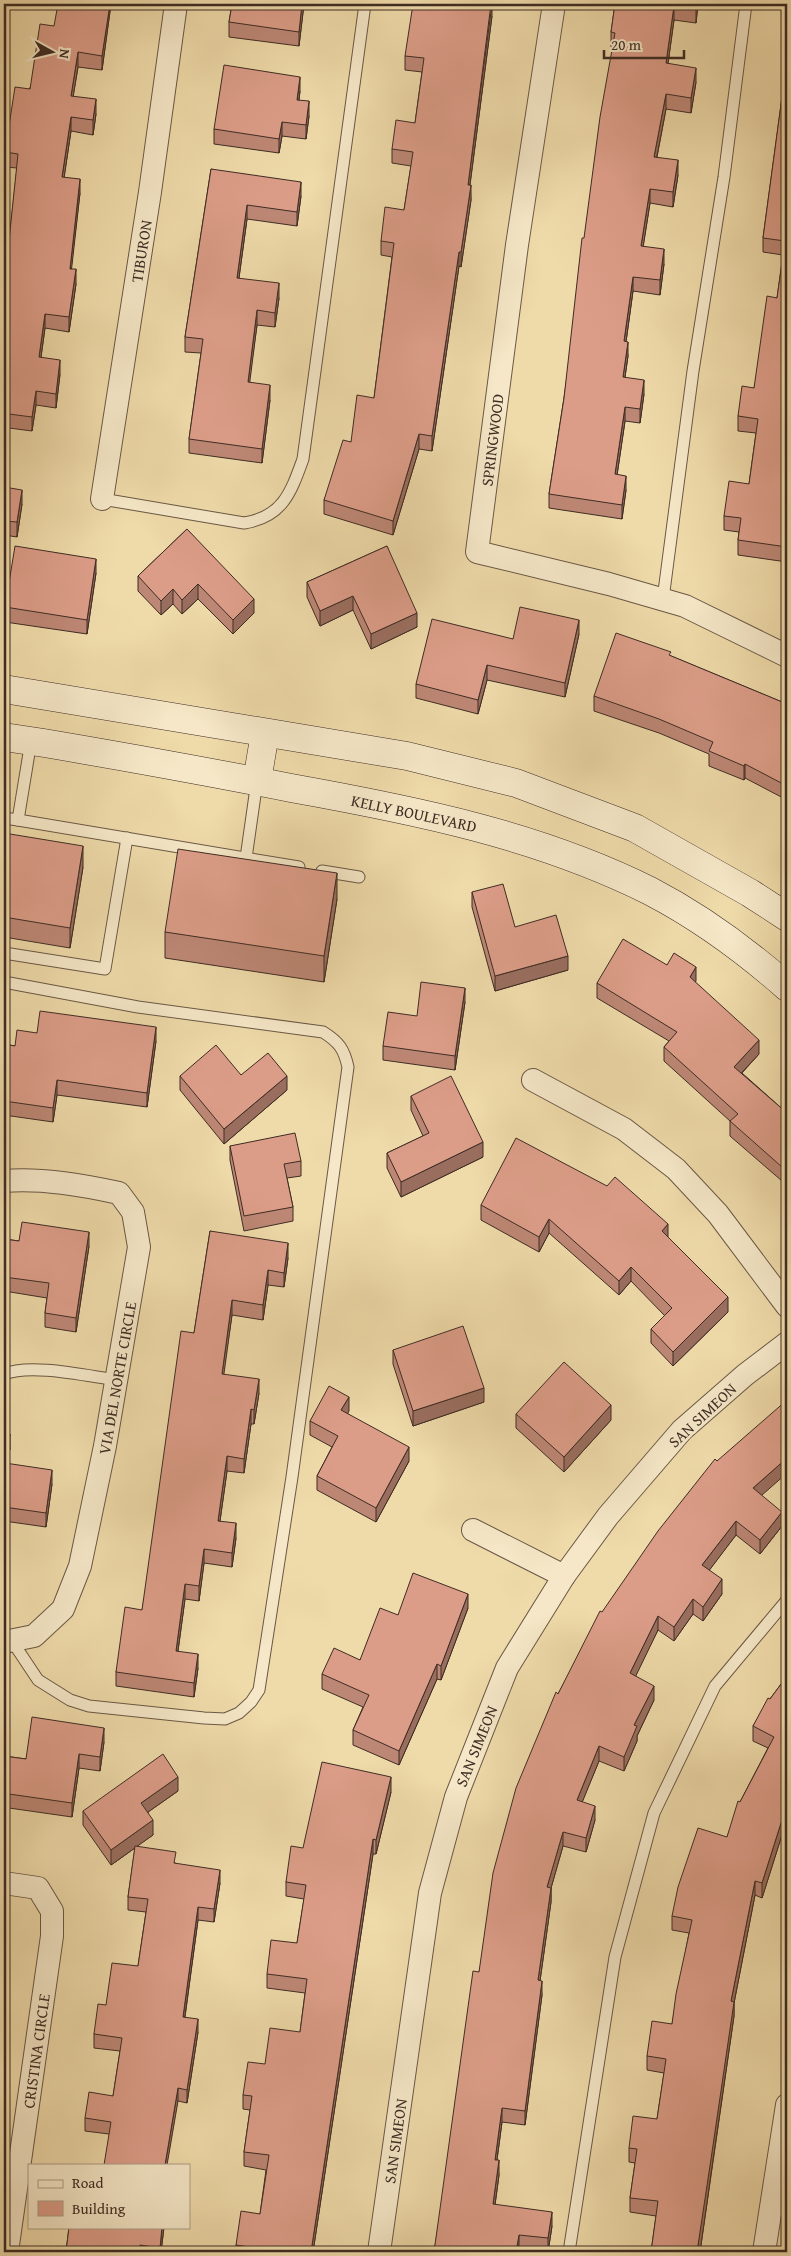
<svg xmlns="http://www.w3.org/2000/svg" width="791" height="2256" viewBox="0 0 791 2256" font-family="'Gentium Book Plus',serif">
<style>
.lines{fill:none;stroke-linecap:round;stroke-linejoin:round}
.lane-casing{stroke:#6a5845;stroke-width:13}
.street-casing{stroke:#6a5845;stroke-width:24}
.secondary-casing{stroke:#3e2c24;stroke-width:29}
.lane{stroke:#f5e7c7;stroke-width:11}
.street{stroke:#f5e7c7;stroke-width:22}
.secondary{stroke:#f5e7c7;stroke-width:28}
.wall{fill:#bd8775;stroke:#3e2c24}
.shaded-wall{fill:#9a6e5f;stroke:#3e2c24}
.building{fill:#dc9d88;stroke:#3e2c24}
.labels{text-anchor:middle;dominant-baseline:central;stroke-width:5;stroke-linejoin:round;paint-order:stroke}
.street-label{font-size:16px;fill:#3e2c24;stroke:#f5e7c7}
</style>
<rect width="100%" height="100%" fill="#efdaa9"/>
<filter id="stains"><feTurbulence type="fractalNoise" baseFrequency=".004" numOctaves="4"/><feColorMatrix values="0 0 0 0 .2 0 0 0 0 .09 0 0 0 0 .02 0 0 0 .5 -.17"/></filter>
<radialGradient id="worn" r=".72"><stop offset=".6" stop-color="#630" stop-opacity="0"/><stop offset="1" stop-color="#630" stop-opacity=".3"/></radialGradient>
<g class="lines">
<g class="lane-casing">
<g id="lane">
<path d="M102,499L244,523C283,517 291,492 303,459L365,4"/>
<path d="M663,599L693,371L724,177L746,4"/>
<path d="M31,741L18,820L299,867"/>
<path d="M4,818L18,820"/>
<path d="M246,858L257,781"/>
<path d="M322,871L359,877"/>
<path d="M4,953L105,969L127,838"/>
<path d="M4,982L138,1007L323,1032C339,1042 344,1049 348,1067L292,1477L259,1690L251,1702L239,1713L225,1719L204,1718L89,1706L70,1700L38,1680L12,1641"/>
<path d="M4,1374C31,1363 87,1376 117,1380"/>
<path d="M569,2252L615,1957L654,1813L715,1686L787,1600"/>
</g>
</g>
<g class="street-casing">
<g id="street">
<path d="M554,4L517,245L477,552L609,584L685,606L787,656"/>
<path d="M102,499L150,192L176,4"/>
<path d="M533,1080L624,1129L676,1169L718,1214L787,1306"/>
<path d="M4,1181C42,1178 82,1185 119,1193L133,1212L139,1247L105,1446L80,1566L63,1609L34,1636L4,1642"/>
<path d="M473,1530L564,1576"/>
<path d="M4,1883L38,1888L52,1911V1936L7,2252"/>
<path d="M379,2252L430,1893L456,1797L507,1668L564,1576L608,1516L682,1430L745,1375L787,1343"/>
<path d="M764,2252L787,2105"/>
</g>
</g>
<g class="secondary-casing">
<g id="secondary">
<path d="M4,689L407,756L516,783L635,828L750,893L787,917"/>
<path d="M4,737L44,743C127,757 209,772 291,788C414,810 538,835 650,891C700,917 745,950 787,987"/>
<path d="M257,781L265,733"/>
</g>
</g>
<use href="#lane" class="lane"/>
<use href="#street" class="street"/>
<use href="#secondary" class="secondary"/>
</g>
<g class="wall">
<path d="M111,4L102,70L78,67L73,96L96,114L93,135L71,131L64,177L80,193L71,269L76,284L69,332L45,328L41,357L60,374L56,408L36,405L32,431L9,428L7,443L4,442V266L7,260L17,168L5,167V152L54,26Z"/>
<path d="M232,4H304L299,46L229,37V22Z"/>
<path d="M615,4H698L696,23L674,20L668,63L696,82L691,113L666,109L657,157L678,175L673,207L650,203L643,246L664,264L660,295L633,291L626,342L628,356L625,377L644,394L640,423L625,421L617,475L626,490L622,519L549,508V494L564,398L613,47H611V32Z"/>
<path d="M492,16L470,185L471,200L461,267L459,266L432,451L419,449L393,535L324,514V500L351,442L374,398L392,257L381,255V241L404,210L411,166L392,163V149L415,123L422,72L405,70V56Z"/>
<path d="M787,60V562L738,555V540L739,532L724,530V516L749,484L756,433L738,431V416L754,388L777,298L783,255L763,252V238Z"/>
<path d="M300,91L299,100L309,116L306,139L282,136L279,153L214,144V129Z"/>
<path d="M211,169L301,196L297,226L247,219L239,278L279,298L275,327L257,325L249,382L270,400L262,463L189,453V439L201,353L185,352V337Z"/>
<path d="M4,487L22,504L17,537L4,535Z"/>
<path d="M187,529L254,613L233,634L198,599L182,614L173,604L161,615L138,591V576Z"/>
<path d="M387,546L417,627L371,649L353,610L320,626L307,597V582Z"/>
<path d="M96,573L87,634L5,622V607Z"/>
<path d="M579,634L565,697L487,680L478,714L416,698V684L513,639Z"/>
<path d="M671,656L787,704V800L745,778L744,780L709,766V754L659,733L594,711V696Z"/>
<path d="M4,833L83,867L70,948L4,937Z"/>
<path d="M472,892L515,927L568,970L495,991L472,907Z"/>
<path d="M337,899L324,982L165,958V932Z"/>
<path d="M667,965L696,981L695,982L759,1054L742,1073L787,1113V1112V1189L782,1181L730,1136V1121L664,1061V1047L669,1041L597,998V983Z"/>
<path d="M465,1002L455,1070L383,1060V1046L417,1016Z"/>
<path d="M37,1033L156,1041L147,1107L57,1095L53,1122L4,1115V1044L15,1046Z"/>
<path d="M241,1075L287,1090L224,1144L180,1090V1076Z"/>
<path d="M411,1096L483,1157L401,1197L387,1168V1153L423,1136L411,1110Z"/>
<path d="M230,1146L301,1161V1176L287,1178L293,1207V1221L244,1231L230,1160Z"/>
<path d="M481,1205L668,1237L728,1312L673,1366L651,1343V1329L665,1316L631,1281L619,1295L549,1233L539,1252L481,1220Z"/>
<path d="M210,1231L288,1258L284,1287L268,1285L263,1320L232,1315L223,1374L259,1393L254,1424H251L244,1473L227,1471L220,1521L236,1538L232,1567L204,1563L199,1601L185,1599L178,1651L198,1668L194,1697L116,1686V1672L142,1610L194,1333Z"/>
<path d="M4,1239L19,1241L89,1246L76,1332L45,1327V1313L47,1298L4,1291Z"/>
<path d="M393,1350L484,1402L413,1426L393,1364Z"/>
<path d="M349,1411L347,1413L409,1461L376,1522L317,1490V1476L332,1447L310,1435V1421Z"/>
<path d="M516,1414L611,1420L564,1472L516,1428Z"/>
<path d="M4,1433L10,1448L7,1463L52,1484L46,1527L4,1521Z"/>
<path d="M761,1495L782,1526L760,1554L736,1535L709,1570L722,1594L703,1621L693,1614L674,1641L658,1630L635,1676L654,1700L637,1736V1741L624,1771L599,1761L582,1802L595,1820L586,1852L563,1846L551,1888V1902L540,1981L542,1995L525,2125L502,2122L497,2160L499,2175L495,2205L552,2226L548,2252L519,2249V2252H434L479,1972L558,1694L602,1612Z"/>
<path d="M468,1608L441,1680L437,1679L399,1765L353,1745V1730L363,1707L322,1689V1674L360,1660L398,1615Z"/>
<path d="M787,1676V1819L762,1898L755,1895L734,2003V2016L700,2252H651L656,2216L630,2212V2198L635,2163L629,2162V2148L657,2119L664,2073L647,2070V2056L672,2024L689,1933L672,1930V1916L727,1837L740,1802L768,1748L753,1741V1726L770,1699Z"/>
<path d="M104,1742L100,1771L79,1768L72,1817L9,1808L7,1820L4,1819V1756L26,1759Z"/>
<path d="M178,1791L148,1812L153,1835L137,1846L220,1883L214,1922L198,1920L185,2017L198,2032L187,2103L178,2101L109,2134L85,2131V2118L113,2096L120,2051L94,2048V2034L106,2005L138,1966L146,1912L128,1910V1897L135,1848L111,1865L83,1825V1811Z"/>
<path d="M391,1792L376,1854H373L313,2252H236V2245L260,2214L266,2170L244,2166V2152L250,2110L243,2109V2095L265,2064L300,2032L305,1993L267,1988V1974L297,1943L304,1899L286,1896V1882L303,1848Z"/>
<path d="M69,2227H164L161,2252H66Z"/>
</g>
<g class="shaded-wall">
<path d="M110,4H111L102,70V56Z"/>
<path d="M302,4H304L299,46V32Z"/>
<path d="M492,4V16L468,199V185Z"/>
<path d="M696,4H698L696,23Z"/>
<path d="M674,6V20L666,78V63Z"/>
<path d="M78,52V67L71,110V96Z"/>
<path d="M696,68V82L691,113V98Z"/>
<path d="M300,77V91L297,114V100Z"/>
<path d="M666,94V109L654,171V157Z"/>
<path d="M96,99V114L93,135V120Z"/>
<path d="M309,101V116L306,139V125Z"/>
<path d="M71,117V131L62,192V177Z"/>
<path d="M282,122V136L279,153V139Z"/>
<path d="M678,160V175L673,207V192Z"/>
<path d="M80,179V193L70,283V269Z"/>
<path d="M301,182V196L297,226V212Z"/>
<path d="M471,185V200L461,267V252Z"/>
<path d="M650,189V203L641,261V246Z"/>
<path d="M247,205V219L237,292V278Z"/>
<path d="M664,249V264L660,295V280Z"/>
<path d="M459,252V266L432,451V436Z"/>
<path d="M76,269V284L69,332V317Z"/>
<path d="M633,277V291L624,356V341Z"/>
<path d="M279,283V298L275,327V313Z"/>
<path d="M257,310V325L248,396V382Z"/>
<path d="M45,314V328L39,371V357Z"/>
<path d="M628,342V356L623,391V377Z"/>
<path d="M60,360V374L56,408V394Z"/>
<path d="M644,380V394L640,423V409Z"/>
<path d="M270,385V400L262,463V449Z"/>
<path d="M36,391V405L32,431V417Z"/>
<path d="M625,407V421L615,489V474Z"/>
<path d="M9,414V428L7,443V428Z"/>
<path d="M419,434V449L393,535V521Z"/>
<path d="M626,476V490L622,519V505Z"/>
<path d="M22,490V504L17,537V522Z"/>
<path d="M96,559V573L87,634V620Z"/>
<path d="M198,584V599L182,614V600Z"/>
<path d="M173,589V604L161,615V601Z"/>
<path d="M353,596V610L320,626V611Z"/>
<path d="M254,599V613L233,634V620Z"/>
<path d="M417,613V627L371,649V634Z"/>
<path d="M579,620V634L565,697V683Z"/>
<path d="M487,665V680L478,714V700Z"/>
<path d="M745,764V778L744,780V766Z"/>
<path d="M83,846V867L70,948V928Z"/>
<path d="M337,873V899L324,982V956Z"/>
<path d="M568,956V970L495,991V976Z"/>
<path d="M696,967V981L690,991V977Z"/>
<path d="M465,988V1002L455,1070V1056Z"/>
<path d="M156,1027V1041L147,1107V1093Z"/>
<path d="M759,1040V1054L734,1081V1067Z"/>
<path d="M287,1076V1090L224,1144V1129Z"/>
<path d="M57,1080V1095L53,1122V1108Z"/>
<path d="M483,1142V1157L401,1197V1182Z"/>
<path d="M549,1219V1233L539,1252V1237Z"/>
<path d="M668,1224V1238L662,1231Z"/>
<path d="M89,1232V1246L76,1332V1318Z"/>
<path d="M288,1243V1258L284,1287V1273Z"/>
<path d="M631,1267V1281L619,1295V1281Z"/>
<path d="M268,1270V1285L263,1320V1305Z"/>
<path d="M728,1297V1312L673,1366V1352Z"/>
<path d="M232,1300V1315L222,1388V1374Z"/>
<path d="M259,1379V1393L254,1424V1410Z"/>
<path d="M484,1388V1402L413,1426V1411Z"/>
<path d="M349,1397V1411L341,1425V1410Z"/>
<path d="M611,1405V1420L564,1472V1457Z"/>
<path d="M251,1409V1424L244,1473V1459Z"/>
<path d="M10,1434V1448L5,1477V1463Z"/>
<path d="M409,1447V1461L376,1522V1508Z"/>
<path d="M227,1456V1471L218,1535V1521Z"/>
<path d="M787,1458V1473L753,1503V1488Z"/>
<path d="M52,1470V1484L46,1527V1513Z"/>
<path d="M782,1512V1526L760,1554V1540Z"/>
<path d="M736,1521V1535L702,1580V1565Z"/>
<path d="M236,1523V1538L232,1567V1553Z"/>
<path d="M204,1549V1563L199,1601V1586Z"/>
<path d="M722,1579V1594L703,1621V1607Z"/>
<path d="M185,1584V1599L176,1665V1651Z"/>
<path d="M468,1594V1608L441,1680V1666Z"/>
<path d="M693,1599V1614L674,1641V1627Z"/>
<path d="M658,1616V1630L630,1688V1673Z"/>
<path d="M198,1654V1668L194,1697V1683Z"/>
<path d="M437,1664V1679L399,1765V1751Z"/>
<path d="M654,1686V1700L637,1736V1741L624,1771V1757L634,1725Z"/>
<path d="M104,1728V1742L100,1771V1757Z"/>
<path d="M599,1746V1761L577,1815V1800Z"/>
<path d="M79,1754V1768L72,1817V1803Z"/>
<path d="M178,1777V1791L141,1817V1803Z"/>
<path d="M391,1777V1792L376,1854V1840Z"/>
<path d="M9,1794V1808L7,1820V1805Z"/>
<path d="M787,1804V1819L762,1898V1883Z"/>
<path d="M595,1806V1820L586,1852V1838Z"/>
<path d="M153,1820V1835L111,1865V1850Z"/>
<path d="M563,1832V1846L547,1902V1887Z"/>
<path d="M373,1839V1854L313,2252H311Z"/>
<path d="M220,1870V1883L214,1922V1909Z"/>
<path d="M755,1881V1895L734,2003V2016L711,2174L700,2252H697L731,2001Z"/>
<path d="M551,1888V1902L538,1995V1980Z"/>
<path d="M198,1907V1920L183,2030V2017Z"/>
<path d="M542,1981V1995L525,2125V2111Z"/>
<path d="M198,2019V2032L187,2103V2090Z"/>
<path d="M178,2088V2101L167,2165H165Z"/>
<path d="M502,2108V2122L495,2174V2160Z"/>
<path d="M499,2160V2175L493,2219V2204Z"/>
<path d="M552,2212V2226L548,2252V2238Z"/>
<path d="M162,2227H164L161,2252H160Z"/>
<path d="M519,2235V2252H516Z"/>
</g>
<g class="building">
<path d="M58,4H110L102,56L78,52L71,96L96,99L93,120L71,117L62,177L80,179L70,269H76L69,317L45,314L39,357L60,360L56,394L36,391L32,417L9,414L7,428H4V266L5,259L7,260L18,154L5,152L15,87L30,89L40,24L54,26Z"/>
<path d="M232,4H302L299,32L229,22Z"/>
<path d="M413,4H491L468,185H471L461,252H459L432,436L419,434L393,521L324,500L343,440L351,442L357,395L374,398L394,243L381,241L385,207L404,210L413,152L392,149L396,120L415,123L424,58L405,56Z"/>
<path d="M615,4H696V9L674,6L666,63L696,68L691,98L666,94L654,157L678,160L673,192L650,189L641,246L664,249L660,280L633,277L624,341L628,342L623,377L644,380L640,409L625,407L615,474L626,476L622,505L549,494L564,398L582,238H584L600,117L615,33L611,32Z"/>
<path d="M787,60V547L738,540L741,518L724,516L729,481L749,484L758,419L738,416L742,386L754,388L767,296L777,298L785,241L763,238Z"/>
<path d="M224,65L300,77L297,100L309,101L306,125L282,122L279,139L214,129Z"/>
<path d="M211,169L301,182L297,212L247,205L237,278L279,283L275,313L257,310L248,382L270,385L262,449L189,439L203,339L185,337Z"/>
<path d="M4,487L22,490L17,522L4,521Z"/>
<path d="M187,529L254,599L233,620L198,584L182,600L173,589L161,601L138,576Z"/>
<path d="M15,546L96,559L87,620L5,607Z"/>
<path d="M387,546L417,613L371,634L353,596L320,611L307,582Z"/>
<path d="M520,607L579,620L565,683L487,665L478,700L416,684L432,619L513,639Z"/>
<path d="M616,633L671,652L669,655L787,704V786L745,764L744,766L709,751L713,742L659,719L594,696Z"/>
<path d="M4,833L83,846L70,928L4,917Z"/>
<path d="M178,849L337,873L324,956L165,932Z"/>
<path d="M503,884L515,927L556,915L568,956L495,976L472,892Z"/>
<path d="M623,939L667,965L674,953L696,967L690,977L759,1040L734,1067L787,1113V1112V1175L782,1167L730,1121L738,1114L664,1047L677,1032L597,983Z"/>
<path d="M421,982L465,988L455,1056L383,1046L388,1012L417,1016Z"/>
<path d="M40,1011L156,1027L147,1093L57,1080L53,1108L4,1101V1044L15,1046L17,1030L37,1033Z"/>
<path d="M216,1045L241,1075L268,1053L287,1076L224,1129L180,1076Z"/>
<path d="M451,1076L483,1142L401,1182L387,1153L429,1133L411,1096Z"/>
<path d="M295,1133L301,1161L284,1164L293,1207L244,1216L230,1146Z"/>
<path d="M516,1138L607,1186L615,1177L668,1224L662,1231L728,1297L673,1352L651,1329L672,1308L631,1267L619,1281L549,1219L539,1237L481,1205Z"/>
<path d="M22,1222L89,1232L76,1318L45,1313L49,1283L4,1277V1239L19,1241Z"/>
<path d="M210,1231L288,1243L284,1273L268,1270L263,1305L232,1300L222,1374L259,1379L254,1410L251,1409L244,1459L227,1456L218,1521L236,1523L232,1553L204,1549L199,1586L185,1584L176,1651L198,1654L194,1683L116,1672L125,1607L142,1610L181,1331L194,1333Z"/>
<path d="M463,1326L484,1388L413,1411L393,1350Z"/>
<path d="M564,1362L611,1405L564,1457L516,1414Z"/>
<path d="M329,1386L349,1397L341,1410L409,1447L376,1508L317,1476L338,1436L310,1421Z"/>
<path d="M787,1400V1458L753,1488L782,1512L760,1540L736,1521L702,1565L722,1579L703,1607L693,1599L674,1627L658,1616L630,1673L654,1686L634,1725L637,1726L624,1757L599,1746L577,1800L595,1806L586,1838L563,1832L547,1887L551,1888L538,1980L542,1981L525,2111L502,2108L495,2160H499L493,2204L552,2212L548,2238L519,2235L516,2252H434L473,1971L479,1972L493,1873L516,1788L556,1692L558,1694L600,1611L602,1612L658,1531L715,1459L717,1461Z"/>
<path d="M4,1433L10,1434L5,1463L52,1470L46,1513L4,1507Z"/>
<path d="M413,1573L468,1594L441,1666L437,1664L399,1751L353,1730L369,1695L322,1674L334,1648L360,1660L380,1608L398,1615Z"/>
<path d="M787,1676V1804L762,1883L755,1881L731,2001L734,2002L711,2159L697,2252H651L658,2201L630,2198L637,2149L629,2148L633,2116L657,2119L666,2059L647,2056L652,2021L672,2024L676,1994L692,1920L672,1916L678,1887L698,1828L727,1837L738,1801L740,1802L774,1737L753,1726L768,1698L770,1699Z"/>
<path d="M32,1717L104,1728L100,1757L79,1754L72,1803L9,1794L7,1805H4V1756L26,1759Z"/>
<path d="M163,1754L178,1777L141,1803L153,1820L111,1850L83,1811Z"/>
<path d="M322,1762L391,1777L376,1840L373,1839L311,2252H262V2249L236,2245L241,2211L260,2214L269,2155L244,2152L252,2096L243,2095L248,2062L265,2064L270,2028L300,2032L307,1979L267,1974L271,1940L297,1943L306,1885L286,1882L291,1846L303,1848Z"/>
<path d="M135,1846L176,1852L174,1863L220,1870L214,1909L198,1907L183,2017L198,2019L187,2090L178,2088L165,2165H104L111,2122L85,2118L89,2092L113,2096L122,2038L94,2034L98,2004L106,2005L112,1963L138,1966L148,1899L128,1897Z"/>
<path d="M69,2227H162L160,2248L140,2245L139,2252H66Z"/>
</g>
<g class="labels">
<g class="street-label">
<text transform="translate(141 251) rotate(-81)">TIBURON</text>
<text transform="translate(492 440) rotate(-83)">SPRINGWOOD</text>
<text transform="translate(414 813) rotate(12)">KELLY BOULEVARD</text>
<text transform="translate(117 1378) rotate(-80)">VIA DEL NORTE CIRCLE</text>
<text transform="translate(702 1415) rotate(-43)">SAN SIMEON</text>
<text transform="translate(476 1746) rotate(-68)">SAN SIMEON</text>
<text transform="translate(36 2051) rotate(-82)">CRISTINA CIRCLE</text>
<text transform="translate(395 2141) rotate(-82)">SAN SIMEON</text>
</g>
</g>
<rect width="791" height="2256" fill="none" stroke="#efdaa9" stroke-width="20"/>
<rect x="5" y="5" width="781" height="2246" fill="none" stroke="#3e2c24" stroke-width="2.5"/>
<rect x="10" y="10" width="771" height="2236" fill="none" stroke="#3e2c24"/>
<rect x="28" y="2164" width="162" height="65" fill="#f5e7c7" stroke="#ac9c86"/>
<rect x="38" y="2180" width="25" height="8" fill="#f5e7c7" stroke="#ac9c86"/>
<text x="72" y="2188" font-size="15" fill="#3e2c24">Road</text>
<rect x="38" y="2201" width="25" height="15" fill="#dc9d88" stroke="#ac9c86"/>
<text x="72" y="2214" font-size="15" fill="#3e2c24">Building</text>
<g transform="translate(52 52) rotate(98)" stroke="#f5e7c7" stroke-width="4" paint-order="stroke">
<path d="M0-4L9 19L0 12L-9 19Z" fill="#3e2c24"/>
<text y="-8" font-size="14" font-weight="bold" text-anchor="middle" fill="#3e2c24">N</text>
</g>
<path d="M604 50v8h80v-8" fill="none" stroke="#3e2c24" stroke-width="2.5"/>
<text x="611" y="50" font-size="15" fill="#3e2c24" stroke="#f5e7c7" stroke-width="4" paint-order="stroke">20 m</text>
<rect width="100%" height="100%" filter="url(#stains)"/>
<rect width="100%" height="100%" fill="url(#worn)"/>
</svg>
